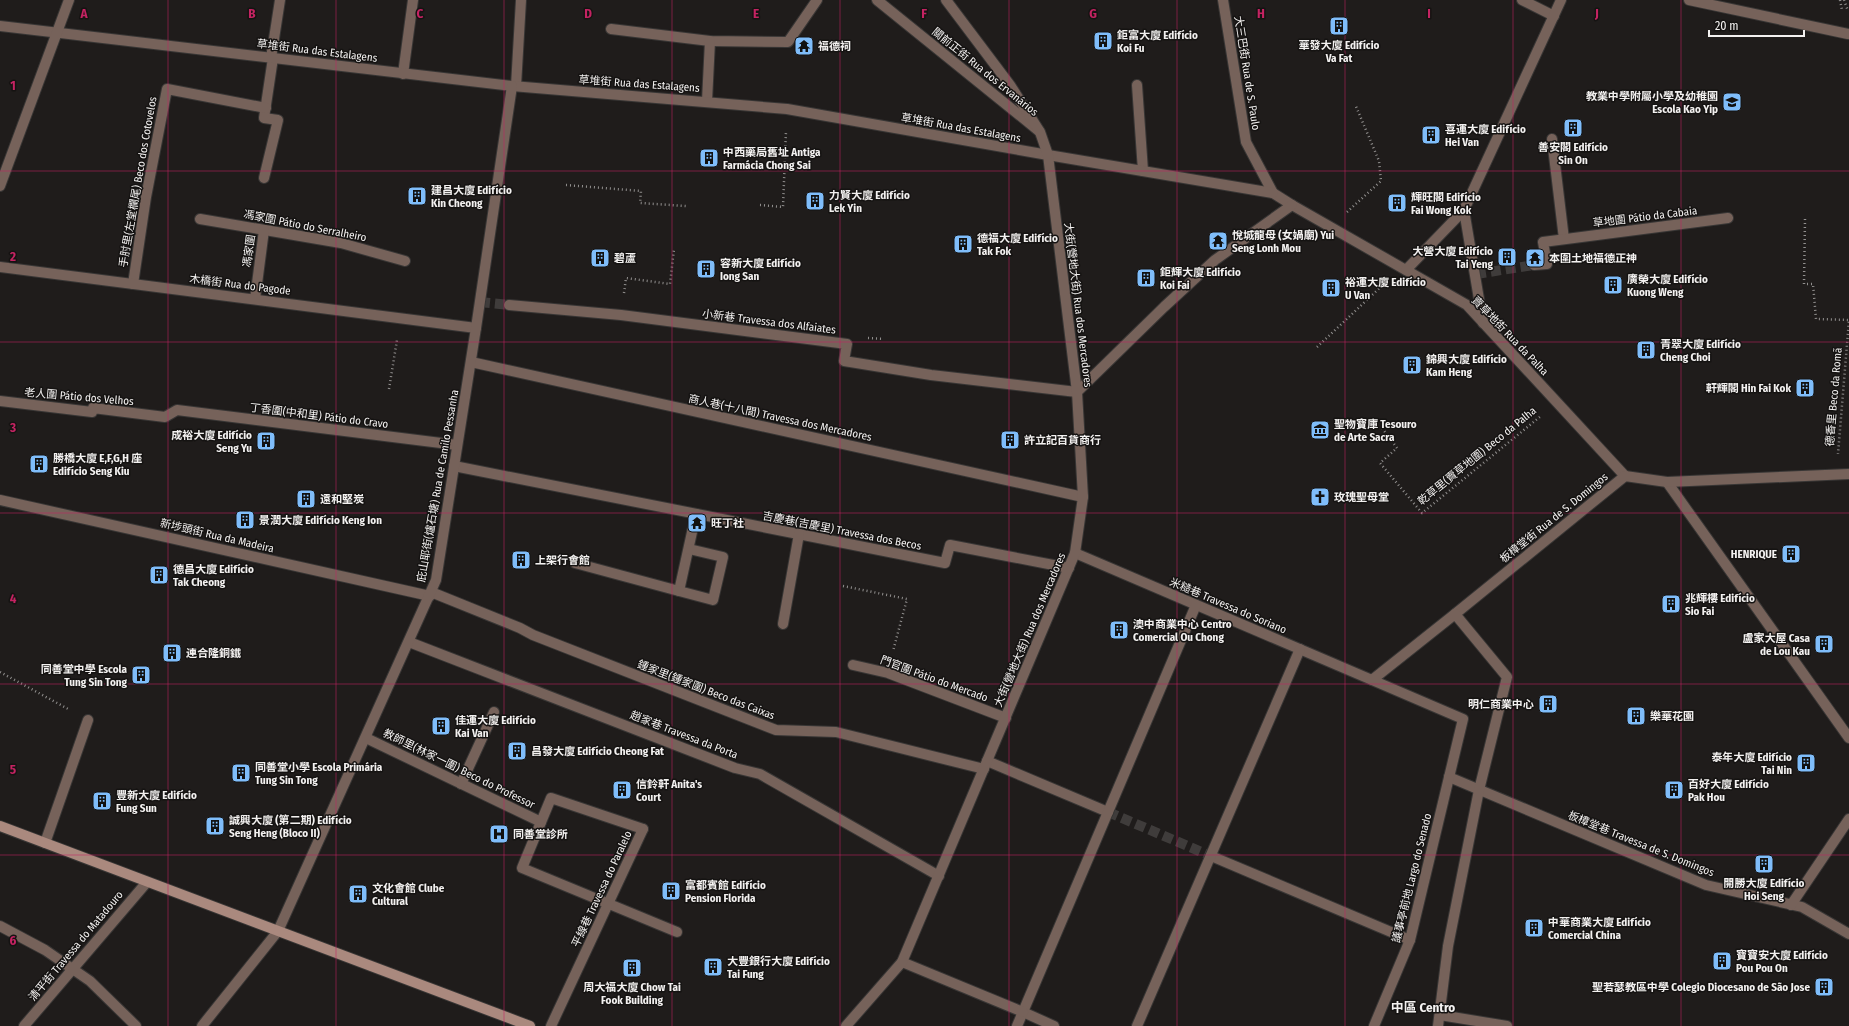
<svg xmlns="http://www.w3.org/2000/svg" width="1849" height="1026" viewBox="0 0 1849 1026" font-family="'Fira Sans Condensed','Noto Sans SC',sans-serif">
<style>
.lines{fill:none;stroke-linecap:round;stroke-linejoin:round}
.pedestrian-tunnel{stroke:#3f3c3b;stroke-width:10;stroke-dasharray:10 5;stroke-linecap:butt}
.service-casing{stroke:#383635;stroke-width:12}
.pedestrian-casing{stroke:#383635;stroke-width:12}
.minor-casing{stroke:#383635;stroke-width:12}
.secondary-casing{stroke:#383635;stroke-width:12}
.path{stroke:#92908f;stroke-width:2.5;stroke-dasharray:1 3;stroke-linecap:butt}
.service{stroke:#76625a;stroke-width:10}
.pedestrian{stroke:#76625a;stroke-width:10}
.minor{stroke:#76625a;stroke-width:10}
.secondary{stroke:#aa897e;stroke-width:10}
.grid{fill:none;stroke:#c42362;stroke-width:1;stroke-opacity:0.55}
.labels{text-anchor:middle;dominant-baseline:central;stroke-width:3;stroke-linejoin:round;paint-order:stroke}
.poi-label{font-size:11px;font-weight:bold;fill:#f3f1f0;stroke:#151312;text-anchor:start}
.street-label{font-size:11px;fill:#f3f1f0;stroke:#151312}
.quarter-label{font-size:13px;font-weight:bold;fill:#f3f1f0;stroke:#151312}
.grid-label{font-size:13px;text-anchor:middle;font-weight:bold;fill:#c42362;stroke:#151312;stroke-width:3;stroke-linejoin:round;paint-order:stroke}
</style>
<rect width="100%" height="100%" fill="#1f1c1b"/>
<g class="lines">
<g class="pedestrian-tunnel">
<path d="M1476,274L1534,265"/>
<path d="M480,302L509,305"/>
<path d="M1108,812L1211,856"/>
</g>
<g class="service-casing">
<g id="service">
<path d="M611,29L710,41L788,42L817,0"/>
<path d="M707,101L710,41"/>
<path d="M366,738L541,822"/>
<path d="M461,784L494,712"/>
</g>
</g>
<g class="pedestrian-casing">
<g id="pedestrian">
<path d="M877,0L1039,131"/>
<path d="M1223,0L1246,142L1273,193L1292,205L1467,305L1625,476"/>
<path d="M1522,0L1554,16"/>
<path d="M1689,0L1848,34"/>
<path d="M271,58L280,0"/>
<path d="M403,74L413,0"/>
<path d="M1137,85L1143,171"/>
<path d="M516,86L521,0"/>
<path d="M1552,139L1564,239"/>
<path d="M1048,155L1273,193"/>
<path d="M264,178L278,120L264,118L273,58"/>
<path d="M200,219L341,243L405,261"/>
<path d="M1534,265L1547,264L1543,242L1728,218"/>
<path d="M1406,270L1464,210"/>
<path d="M133,284L146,197L167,89L266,108"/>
<path d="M255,299L264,230"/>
<path d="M509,305L621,315L847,344L844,361L931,375L1077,392L1164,307L1215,260L1292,205"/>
<path d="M1483,323L1464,210L1561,0"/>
<path d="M471,362L1083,497"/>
<path d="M0,401L92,412L93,408L165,417L177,410L457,445"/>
<path d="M454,466L945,563L950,545L1069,568"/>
<path d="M1667,482L1849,738"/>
<path d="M1075,553L1372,680"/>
<path d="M575,563L679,591L696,514"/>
<path d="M679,591L713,600L723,557L689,549"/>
<path d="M431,592L520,628L533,635L776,730L836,732L984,769"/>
<path d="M1455,614L1625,476L1667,482L1849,474"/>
<path d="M783,624L799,534"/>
<path d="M409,642L735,768L760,774L939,876"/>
<path d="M853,665L888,673L1006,718"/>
<path d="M987,761L1108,812"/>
<path d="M1449,777L1706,885L1802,907L1849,934"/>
<path d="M643,829L551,798L522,868L677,932"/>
<path d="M45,843L88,720"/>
<path d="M1211,856L1410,940"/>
<path d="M1791,905L1849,819"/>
<path d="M0,926L45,950L90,981L136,1026"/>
<path d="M1023,1012L1054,1026"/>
<path d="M1440,1015L1507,1026"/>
<path d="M1017,1026L1196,605"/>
<path d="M1137,1026L1300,649"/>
<path d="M1374,1026L1410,940L1463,719L1372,680L1455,614L1507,677L1479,790L1448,946L1438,1026"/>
</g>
</g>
<g class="minor-casing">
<g id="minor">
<path d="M0,26L512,86L787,109L1048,155"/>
<path d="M0,186L69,0"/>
<path d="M0,267L476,328"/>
<path d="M0,500L430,596"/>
<path d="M902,962L1023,1012"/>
<path d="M24,1026L147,882"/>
<path d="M202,1026L278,931L436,580L476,328L512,86"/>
<path d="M551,1026L643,829"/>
<path d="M846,1026L902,962L1075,553L1083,497L1077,392L1048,155L1040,132L1010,85L946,0"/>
</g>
</g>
<g class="secondary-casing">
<path id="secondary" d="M0,826L530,1026"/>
</g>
<g class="path">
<path d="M1840,0L1842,10"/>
<path d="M1844,0L1848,11"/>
<path d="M566,185L641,191L640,203L686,206"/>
<path d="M760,205L783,207L786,131"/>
<path d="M1347,212L1381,181L1379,161L1355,104"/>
<path d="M1805,219L1804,284H1813L1816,319L1849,320L1838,454"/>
<path d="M624,293L626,278L670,284L674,249"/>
<path d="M868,338L884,339"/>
<path d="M1317,347L1385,283"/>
<path d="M389,389L397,340"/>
<path d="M1382,428L1397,448L1380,463L1422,513L1541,416"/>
<path d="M843,586L907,599L893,651"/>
<path d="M0,672L70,710"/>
</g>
<use href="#service" class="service"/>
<use href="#pedestrian" class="pedestrian"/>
<use href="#minor" class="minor"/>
<use href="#secondary" class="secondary"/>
</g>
<path class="grid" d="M168,0V1026M336,0V1026M504,0V1026M672,0V1026M840,0V1026M1009,0V1026M1177,0V1026M1345,0V1026M1513,0V1026M1681,0V1026M0,171H1849M0,342H1849M0,513H1849M0,684H1849M0,855H1849"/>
<defs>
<g id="building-square" transform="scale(1)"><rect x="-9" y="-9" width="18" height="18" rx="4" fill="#7fbdfa" stroke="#151312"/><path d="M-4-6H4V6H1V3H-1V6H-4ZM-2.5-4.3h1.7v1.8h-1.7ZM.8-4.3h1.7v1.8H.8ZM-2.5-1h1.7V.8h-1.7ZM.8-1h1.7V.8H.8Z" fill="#111"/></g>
<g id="temple-square" transform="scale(1)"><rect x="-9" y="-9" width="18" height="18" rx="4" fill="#7fbdfa" stroke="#151312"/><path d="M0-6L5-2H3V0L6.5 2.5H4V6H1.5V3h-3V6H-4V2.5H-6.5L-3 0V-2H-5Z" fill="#111"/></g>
<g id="school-square" transform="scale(1)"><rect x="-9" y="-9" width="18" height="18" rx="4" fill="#7fbdfa" stroke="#151312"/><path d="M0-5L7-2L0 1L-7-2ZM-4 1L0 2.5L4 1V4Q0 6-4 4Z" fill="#111"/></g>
<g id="museum-square" transform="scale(1)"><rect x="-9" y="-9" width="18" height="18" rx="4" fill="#7fbdfa" stroke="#151312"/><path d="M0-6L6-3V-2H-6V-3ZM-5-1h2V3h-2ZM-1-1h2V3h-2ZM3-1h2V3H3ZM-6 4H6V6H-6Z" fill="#111"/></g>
<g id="church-square" transform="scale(1)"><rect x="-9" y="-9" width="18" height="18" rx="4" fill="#7fbdfa" stroke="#151312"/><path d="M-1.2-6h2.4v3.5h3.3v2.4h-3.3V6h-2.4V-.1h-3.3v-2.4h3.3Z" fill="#111"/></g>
<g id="hospital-square" transform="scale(1)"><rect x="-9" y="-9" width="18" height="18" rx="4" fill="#7fbdfa" stroke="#151312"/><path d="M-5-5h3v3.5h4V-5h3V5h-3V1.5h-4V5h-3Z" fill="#111"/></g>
</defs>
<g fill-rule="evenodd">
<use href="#building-square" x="1339" y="26"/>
<use href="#building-square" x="1103" y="41"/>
<use href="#temple-square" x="804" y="46"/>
<use href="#school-square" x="1732" y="102"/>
<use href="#building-square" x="1573" y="128"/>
<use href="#building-square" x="1431" y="135"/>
<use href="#building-square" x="709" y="158"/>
<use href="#building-square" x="417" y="196"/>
<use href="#building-square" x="815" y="201"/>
<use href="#building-square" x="1397" y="203"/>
<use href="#temple-square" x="1218" y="241"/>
<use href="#building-square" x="963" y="244"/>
<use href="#building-square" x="1507" y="257"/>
<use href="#building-square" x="600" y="258"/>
<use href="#temple-square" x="1535" y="258"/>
<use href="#building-square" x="706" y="269"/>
<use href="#building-square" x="1146" y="278"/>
<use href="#building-square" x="1613" y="285"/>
<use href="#building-square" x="1331" y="288"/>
<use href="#building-square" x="1646" y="350"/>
<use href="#building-square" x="1412" y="365"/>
<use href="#building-square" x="1805" y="388"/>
<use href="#museum-square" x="1320" y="430"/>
<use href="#building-square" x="1010" y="440"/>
<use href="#building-square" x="266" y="441"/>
<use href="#building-square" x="39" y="464"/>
<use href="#church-square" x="1320" y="497"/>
<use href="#building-square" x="306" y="499"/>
<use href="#building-square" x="245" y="520"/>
<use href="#temple-square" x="697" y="523"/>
<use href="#building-square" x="1791" y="554"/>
<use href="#building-square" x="521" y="560"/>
<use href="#building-square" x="159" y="575"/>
<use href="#building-square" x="1671" y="604"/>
<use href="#building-square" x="1119" y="630"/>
<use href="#building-square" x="1824" y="644"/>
<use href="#building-square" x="172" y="653"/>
<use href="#building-square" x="141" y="675"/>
<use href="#building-square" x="1548" y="704"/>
<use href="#building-square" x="1636" y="716"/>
<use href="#building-square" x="441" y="726"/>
<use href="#building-square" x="517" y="751"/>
<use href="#building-square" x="1806" y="763"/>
<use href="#building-square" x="241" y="773"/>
<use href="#building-square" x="622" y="790"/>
<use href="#building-square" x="1674" y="790"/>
<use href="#building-square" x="102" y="801"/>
<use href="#building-square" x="215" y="826"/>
<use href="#hospital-square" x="499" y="834"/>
<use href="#building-square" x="1764" y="864"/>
<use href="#building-square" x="671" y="891"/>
<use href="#building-square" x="358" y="894"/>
<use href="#building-square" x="1534" y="928"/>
<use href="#building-square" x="1722" y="961"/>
<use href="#building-square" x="713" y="967"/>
<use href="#building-square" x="632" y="968"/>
<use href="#building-square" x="1824" y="987"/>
</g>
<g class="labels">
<g class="poi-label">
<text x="1117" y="35">鉅富大廈 Edifício<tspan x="1117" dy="13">Koi Fu</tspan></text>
<text x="1339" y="45" text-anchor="middle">華發大廈 Edifício<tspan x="1339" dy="13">Va Fat</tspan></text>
<text x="818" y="46">福德祠</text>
<text x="1718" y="96" text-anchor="end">教業中學附屬小學及幼稚園<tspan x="1718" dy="13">Escola Kao Yip</tspan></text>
<text x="1445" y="129">喜運大廈 Edifício<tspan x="1445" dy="13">Hei Van</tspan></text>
<text x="1573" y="147" text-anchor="middle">善安閣 Edifício<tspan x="1573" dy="13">Sin On</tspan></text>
<text x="723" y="152">中西藥局舊址 Antiga<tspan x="723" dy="13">Farmácia Chong Sai</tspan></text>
<text x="431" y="190">建昌大廈 Edifício<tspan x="431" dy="13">Kin Cheong</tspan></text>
<text x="829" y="195">力賢大廈 Edifício<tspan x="829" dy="13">Lek Yin</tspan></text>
<text x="1411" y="197">輝旺閣 Edifício<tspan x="1411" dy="13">Fai Wong Kok</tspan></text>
<text x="1232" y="235">悅城龍母 (女媧廟) Yui<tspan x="1232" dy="13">Seng Lonh Mou</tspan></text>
<text x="977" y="238">德福大廈 Edifício<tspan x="977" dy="13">Tak Fok</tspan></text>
<text x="1493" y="251" text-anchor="end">大營大廈 Edifício<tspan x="1493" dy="13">Tai Yeng</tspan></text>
<text x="614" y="258">碧蘆</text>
<text x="1549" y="258">本圍土地福德正神</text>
<text x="720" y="263">容新大廈 Edifício<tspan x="720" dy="13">Iong San</tspan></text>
<text x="1160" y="272">鉅輝大廈 Edifício<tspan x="1160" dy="13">Koi Fai</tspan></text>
<text x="1627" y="279">廣榮大廈 Edifício<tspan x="1627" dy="13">Kuong Weng</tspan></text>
<text x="1345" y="282">裕運大廈 Edifício<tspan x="1345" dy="13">U Van</tspan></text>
<text x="1660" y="344">青翠大廈 Edifício<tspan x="1660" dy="13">Cheng Choi</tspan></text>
<text x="1426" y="359">錦興大廈 Edifício<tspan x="1426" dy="13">Kam Heng</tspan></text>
<text x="1791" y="388" text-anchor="end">軒輝閣 Hin Fai Kok</text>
<text x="1334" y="424">聖物寶庫 Tesouro<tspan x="1334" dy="13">de Arte Sacra</tspan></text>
<text x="252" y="435" text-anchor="end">成裕大廈 Edifício<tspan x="252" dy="13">Seng Yu</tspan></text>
<text x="1024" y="440">許立記百貨商行</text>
<text x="53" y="458">勝橋大廈 E,F,G,H 座<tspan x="53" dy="13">Edifício Seng Kiu</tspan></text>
<text x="1334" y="497">玫瑰聖母堂</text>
<text x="320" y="499">遠和堅炭</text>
<text x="259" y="520">景潤大廈 Edifício Keng Ion</text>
<text x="711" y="523">旺丁社</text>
<text x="1777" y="554" text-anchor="end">HENRIQUE</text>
<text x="535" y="560">上架行會館</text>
<text x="173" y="569">德昌大廈 Edifício<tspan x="173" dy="13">Tak Cheong</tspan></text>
<text x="1685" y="598">兆輝樓 Edifício<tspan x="1685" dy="13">Sio Fai</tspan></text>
<text x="1133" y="624">澳中商業中心 Centro<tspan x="1133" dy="13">Comercial Ou Chong</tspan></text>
<text x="1810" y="638" text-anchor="end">盧家大屋 Casa<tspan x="1810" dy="13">de Lou Kau</tspan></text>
<text x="186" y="653">連合隆銅鐵</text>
<text x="127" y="669" text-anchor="end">同善堂中學 Escola<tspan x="127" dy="13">Tung Sin Tong</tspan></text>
<text x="1534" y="704" text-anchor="end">明仁商業中心</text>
<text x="1650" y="716">樂華花園</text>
<text x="455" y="720">佳運大廈 Edifício<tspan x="455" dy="13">Kai Van</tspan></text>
<text x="531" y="751">昌發大廈 Edifício Cheong Fat</text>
<text x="1792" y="757" text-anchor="end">泰年大廈 Edifício<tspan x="1792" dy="13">Tai Nin</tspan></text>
<text x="255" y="767">同善堂小學 Escola Primária<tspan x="255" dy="13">Tung Sin Tong</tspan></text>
<text x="636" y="784">信鈴軒 Anita's<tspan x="636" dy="13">Court</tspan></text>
<text x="1688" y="784">百好大廈 Edifício<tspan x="1688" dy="13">Pak Hou</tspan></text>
<text x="116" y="795">豐新大廈 Edifício<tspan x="116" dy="13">Fung Sun</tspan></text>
<text x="229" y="820">誠興大廈 (第二期) Edifício<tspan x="229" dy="13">Seng Heng (Bloco II)</tspan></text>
<text x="513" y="834">同善堂診所</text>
<text x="1764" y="883" text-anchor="middle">開勝大廈 Edifício<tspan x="1764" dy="13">Hoi Seng</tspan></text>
<text x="685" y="885">富都賓館 Edifício<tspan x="685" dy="13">Pension Florida</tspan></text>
<text x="372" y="888">文化會館 Clube<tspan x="372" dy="13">Cultural</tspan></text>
<text x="1548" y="922">中華商業大廈 Edifício<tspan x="1548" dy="13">Comercial China</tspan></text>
<text x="1736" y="955">寶寶安大廈 Edifício<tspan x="1736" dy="13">Pou Pou On</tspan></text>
<text x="727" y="961">大豐銀行大廈 Edifício<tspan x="727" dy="13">Tai Fung</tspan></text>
<text x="632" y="987" text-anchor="middle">周大福大廈 Chow Tai<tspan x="632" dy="13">Fook Building</tspan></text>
<text x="1810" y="987" text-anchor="end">聖若瑟教區中學 Colegio Diocesano de São Jose</text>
</g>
<g class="street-label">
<text transform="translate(317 51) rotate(7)">草堆街 Rua das Estalagens</text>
<text transform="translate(985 72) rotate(39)">關前正街 Rua dos Ervanários</text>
<text transform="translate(1247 73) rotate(81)">大三巴街 Rua de S. Paulo</text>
<text transform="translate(639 84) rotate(4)">草堆街 Rua das Estalagens</text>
<text transform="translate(961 128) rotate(10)">草堆街 Rua das Estalagens</text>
<text transform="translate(138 182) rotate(-80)">手肘里(左堂欄尾) Beco dos Cotovelos</text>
<text transform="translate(1645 217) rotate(-7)">草地圍 Pátio da Cabaia</text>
<text transform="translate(305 226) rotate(11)">馮家圍 Pátio do Serralheiro</text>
<text transform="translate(249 251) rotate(-82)">馮家圍</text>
<text transform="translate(240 285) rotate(7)">木橋街 Rua do Pagode</text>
<text transform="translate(1078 305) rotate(83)">大街(營地大街) Rua dos Mercadores</text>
<text transform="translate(769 322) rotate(7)">小新巷 Travessa dos Alfaiates</text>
<text transform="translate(1510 336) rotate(46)">賣草地街 Rua da Palha</text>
<text transform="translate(79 397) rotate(5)">老人圍 Pátio dos Velhos</text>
<text transform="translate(1834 397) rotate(-85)">德香里 Beco da Romã</text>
<text transform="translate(319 416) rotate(7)">丁香圍(中和里) Pátio do Cravo</text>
<text transform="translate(780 418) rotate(12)">商人巷(十八間) Travessa dos Mercadores</text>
<text transform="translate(1477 456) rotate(-39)">乾草里(賣草地圍) Beco da Palha</text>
<text transform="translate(438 486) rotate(-80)">庇山耶街(爐石塘) Rua de Camilo Pessanha</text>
<text transform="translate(1554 518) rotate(-39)">板樟堂街 Rua de S. Domingos</text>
<text transform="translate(842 531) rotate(11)">吉慶巷(吉慶里) Travessa dos Becos</text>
<text transform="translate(217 536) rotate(13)">新埗頭街 Rua da Madeira</text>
<text transform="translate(1228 606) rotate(23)">米糙巷 Travessa do Soriano</text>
<text transform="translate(1030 630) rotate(-67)">大街(營地大街) Rua dos Mercadores</text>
<text transform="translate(934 679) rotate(20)">門官圍 Pátio do Mercado</text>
<text transform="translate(706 690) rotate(21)">鍾家里(鍾家圍) Beco das Caixas</text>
<text transform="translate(684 735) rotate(21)">趙家巷 Travessa da Porta</text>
<text transform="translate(459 769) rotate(26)">教師里(林家一圍) Beco do Professor</text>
<text transform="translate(1641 844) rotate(22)">板樟堂巷 Travessa de S. Domingos</text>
<text transform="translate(1412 878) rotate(-76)">議事亭前地 Largo do Senado</text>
<text transform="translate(602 889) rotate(-65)">平線巷 Travessa do Paralelo</text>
<text transform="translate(76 946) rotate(-50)">清平街 Travessa do Matadouro</text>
</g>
<g class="quarter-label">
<text x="1423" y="1007">中區 Centro</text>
</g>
</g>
<g class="grid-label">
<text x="84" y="18">A</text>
<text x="252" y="18">B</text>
<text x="420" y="18">C</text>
<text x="588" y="18">D</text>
<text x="756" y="18">E</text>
<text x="924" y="18">F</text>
<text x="1093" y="18">G</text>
<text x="1261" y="18">H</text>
<text x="1429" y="18">I</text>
<text x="1597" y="18">J</text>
<text x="13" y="90">1</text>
<text x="13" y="261">2</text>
<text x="13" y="432">3</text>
<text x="13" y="603">4</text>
<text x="13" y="774">5</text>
<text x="13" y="945">6</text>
</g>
<path d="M1709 30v6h95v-6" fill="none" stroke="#f3f1f0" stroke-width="2"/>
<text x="1715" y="30" font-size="12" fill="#f3f1f0" stroke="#151312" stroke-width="3" paint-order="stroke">20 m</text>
</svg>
